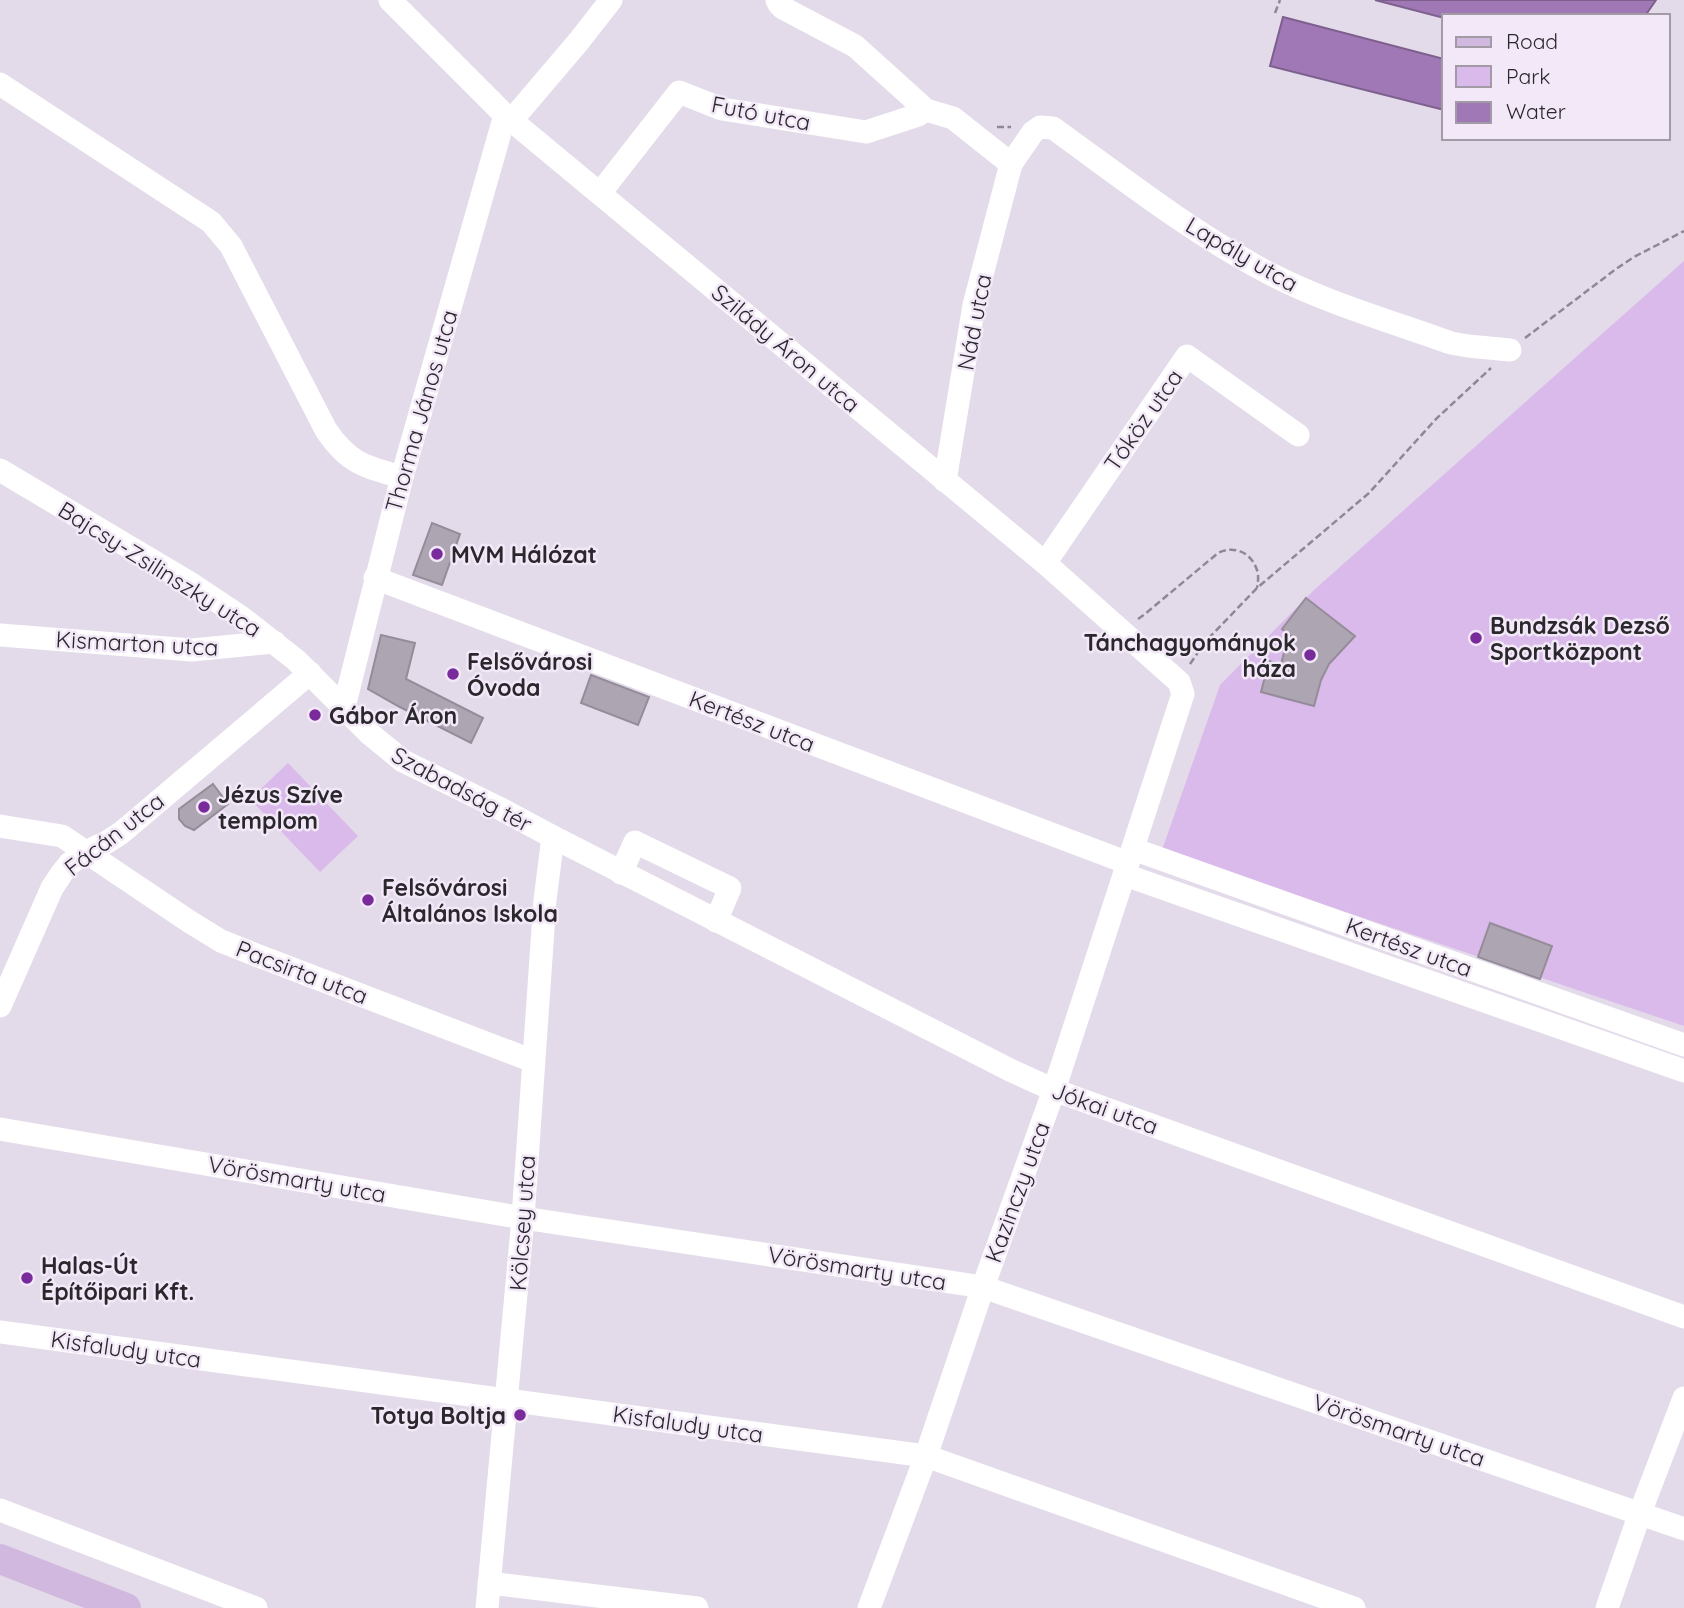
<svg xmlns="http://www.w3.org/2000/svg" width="1684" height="1608" viewBox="0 0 1684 1608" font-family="Quicksand,sans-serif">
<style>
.green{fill:#d9baea}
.water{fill:#a078b6;stroke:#7d608d;stroke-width:2}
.building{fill:#aea5b3;stroke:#958c99;stroke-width:2}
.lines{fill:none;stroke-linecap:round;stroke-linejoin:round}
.path{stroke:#8e8892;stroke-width:2.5;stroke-dasharray:7 3.5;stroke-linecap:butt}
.minor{stroke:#fff;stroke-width:23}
.major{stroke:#d1b8df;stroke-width:30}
.poi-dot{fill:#792a9b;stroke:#f2e8f7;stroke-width:2.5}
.labels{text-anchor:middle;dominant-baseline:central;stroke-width:5;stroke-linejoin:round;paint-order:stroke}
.street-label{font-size:23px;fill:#2b282d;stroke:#f2e8f7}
.poi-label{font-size:23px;font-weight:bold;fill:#2b282d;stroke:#f2e8f7;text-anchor:start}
</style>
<rect width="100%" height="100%" fill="#e4dbea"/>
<g class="green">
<path d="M1684,261V1026L1162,850L1220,685L1314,590Z"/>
<path d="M288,763L358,836L320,872L250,799Z"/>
</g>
<g class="water">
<path d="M1375,0H1656L1645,16H1444V18Z"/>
<path d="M1283,17L1444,59V110L1270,66Z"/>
</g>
<g class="building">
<path d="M432,523L460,534L442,585L413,575Z"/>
<path d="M1306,598L1355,636L1329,664L1321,680L1314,706L1261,692L1269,661L1281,664L1285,649L1293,638L1282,629Z"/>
<path d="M381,635L415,643L406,679L483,718L471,743L398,706L368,689Z"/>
<path d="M591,675L649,697L638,725L581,703Z"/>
<path d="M213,784L228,804L194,830L185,826L179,819V809Z"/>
<path d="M1490,923L1552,946L1540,979L1478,957Z"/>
</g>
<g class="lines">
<g class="path">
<path d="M1275,13L1280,0"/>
<path d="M997,127H1011"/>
<path d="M1525,338L1616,269L1634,257L1684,231"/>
<path d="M1138,619L1145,614L1218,553C1234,545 1251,552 1257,570C1259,576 1258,582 1257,588"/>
<path d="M1190,664L1206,641L1257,588L1369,493L1436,419L1491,368"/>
</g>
<g class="minor">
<path d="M390,0L505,115L1045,563L1179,682L1183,694L1054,1090L983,1287L926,1456L869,1608"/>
<path d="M777,0L779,4L783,8L855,46L926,110L953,118L1011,164"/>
<path d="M0,84L211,222L231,246L326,430C348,463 365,467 402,477"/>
<path d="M511,121L579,41L611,0"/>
<path d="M600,193L679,92L722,109L866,132L918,115L926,110"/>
<path d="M0,470L193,585L241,617L296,660L370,734L403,761L499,808L553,837L1012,1071L1054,1090L1684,1317"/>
<path d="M945,481L974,305L1011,164L1033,132L1040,127L1053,128C1121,177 1187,229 1261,269C1320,301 1387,320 1451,343L1468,346L1510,350"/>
<path d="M1045,563L1187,356L1298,435"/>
<path d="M375,578L1128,863"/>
<path d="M0,635L192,650L274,642"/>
<path d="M344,707L402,477L505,115"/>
<path d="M0,826L62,836L190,922L221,941L256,955L533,1061"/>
<path d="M1133,849L1684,1045"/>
<path d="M621,873L635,842L730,888L716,921"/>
<path d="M1125,875L1684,1071"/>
<path d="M0,1006L52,888L62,873L69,864L86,852L107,842L121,833L310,673"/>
<path d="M0,1129L523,1218L983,1287L1684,1529"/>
<path d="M0,1332L926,1456L1354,1608"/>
<path d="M0,1510L256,1608"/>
<path d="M489,1583L697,1608"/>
<path d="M487,1608L523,1218L545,900L553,837"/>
<path d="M1607,1608L1640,1513L1684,1398"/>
</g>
<path class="major" d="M0,1559L126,1608"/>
</g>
<g class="poi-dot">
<circle cx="437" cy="554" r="7"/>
<circle cx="1476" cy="638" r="7"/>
<circle cx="1310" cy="655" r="7"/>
<circle cx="453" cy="674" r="7"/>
<circle cx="315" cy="715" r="7"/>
<circle cx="204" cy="807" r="7"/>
<circle cx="368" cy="900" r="7"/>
<circle cx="27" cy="1278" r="7"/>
<circle cx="520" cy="1415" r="7"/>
</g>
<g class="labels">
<g class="street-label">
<text transform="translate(761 113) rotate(11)">Futó utca</text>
<text transform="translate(1242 254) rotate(30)">Lapály utca</text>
<text transform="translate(974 322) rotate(-79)">Nád utca</text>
<text transform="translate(786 348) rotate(40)">Szilády Áron utca</text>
<text transform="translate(421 411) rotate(-74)">Thorma János utca</text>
<text transform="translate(1143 420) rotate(-55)">Tóköz utca</text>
<text transform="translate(160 569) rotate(32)">Bajcsy-Zsilinszky utca</text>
<text transform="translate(137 643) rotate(3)">Kismarton utca</text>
<text transform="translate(752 721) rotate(21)">Kertész utca</text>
<text transform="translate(462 789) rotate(28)">Szabadság tér</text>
<text transform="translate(114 834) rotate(-38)">Fácán utca</text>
<text transform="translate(1409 947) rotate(20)">Kertész utca</text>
<text transform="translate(302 972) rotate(21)">Pacsirta utca</text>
<text transform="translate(1105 1108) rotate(20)">Jókai utca</text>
<text transform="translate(297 1179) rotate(10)">Vörösmarty utca</text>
<text transform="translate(1017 1192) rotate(-70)">Kazinczy utca</text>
<text transform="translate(522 1223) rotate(-86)">Kölcsey utca</text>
<text transform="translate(857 1268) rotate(9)">Vörösmarty utca</text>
<text transform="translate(126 1349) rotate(8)">Kisfaludy utca</text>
<text transform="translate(688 1424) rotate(8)">Kisfaludy utca</text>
<text transform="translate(1399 1430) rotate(19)">Vörösmarty utca</text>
</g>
<g class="poi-label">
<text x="451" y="554">MVM Hálózat</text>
<text x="1490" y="625">Bundzsák Dezső<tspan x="1490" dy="26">Sportközpont</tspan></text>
<text x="1296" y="642" text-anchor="end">Tánchagyományok<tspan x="1296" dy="26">háza</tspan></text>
<text x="467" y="661">Felsővárosi<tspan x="467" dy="26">Óvoda</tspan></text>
<text x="329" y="715">Gábor Áron</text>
<text x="218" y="794">Jézus Szíve<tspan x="218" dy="26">templom</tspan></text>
<text x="382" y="887">Felsővárosi<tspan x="382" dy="26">Általános Iskola</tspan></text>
<text x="41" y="1265">Halas-Út<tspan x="41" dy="26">Építőipari Kft.</tspan></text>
<text x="506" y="1415" text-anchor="end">Totya Boltja</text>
</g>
</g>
<rect x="1442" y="14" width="228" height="126" fill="#f2e8f7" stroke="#a29ba6" stroke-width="2"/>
<rect x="1456" y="37" width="35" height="10" fill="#d1b8df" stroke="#a29ba6" stroke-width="2"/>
<text x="1506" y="49" font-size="21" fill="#2b282d">Road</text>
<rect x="1456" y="66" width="35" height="21" fill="#d9baea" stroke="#a29ba6" stroke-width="2"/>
<text x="1506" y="84" font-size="21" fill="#2b282d">Park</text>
<rect x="1456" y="102" width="35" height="21" fill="#a078b6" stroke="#a29ba6" stroke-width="2"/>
<text x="1506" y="119" font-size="21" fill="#2b282d">Water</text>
</svg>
